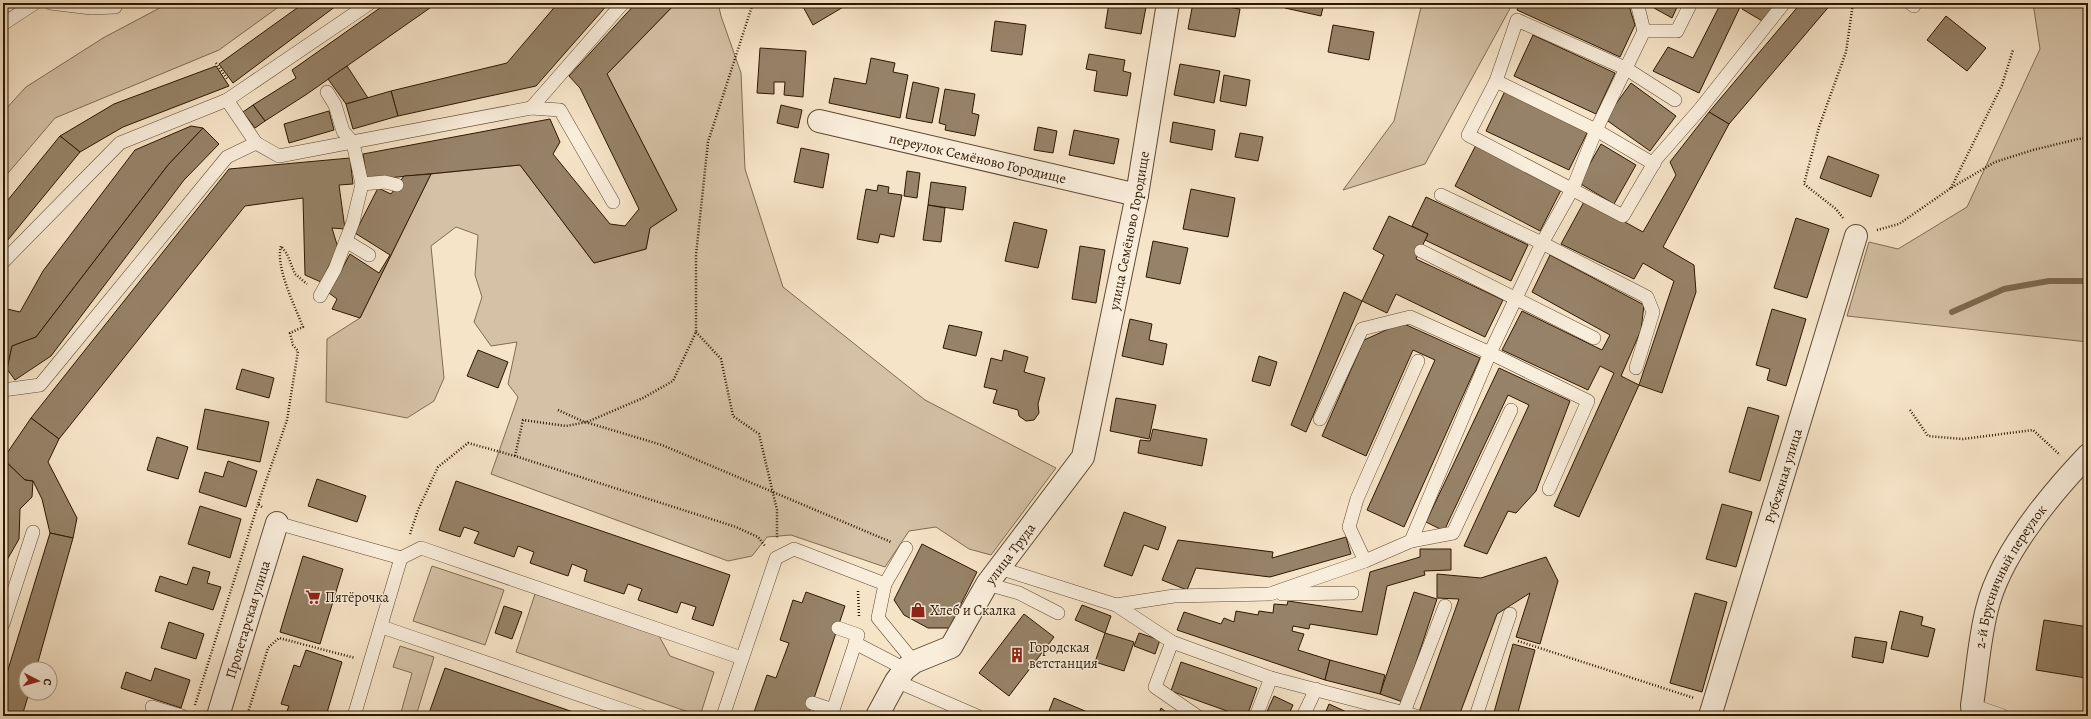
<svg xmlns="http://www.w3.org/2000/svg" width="2091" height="719" viewBox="0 0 2091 719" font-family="Alegreya,serif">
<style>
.green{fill:#d4c1a6;stroke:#806c53}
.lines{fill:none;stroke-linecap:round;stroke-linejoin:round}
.stream{stroke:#7d684f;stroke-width:6}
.building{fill:#968268;stroke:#2d1700}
.lane-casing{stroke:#5f4a32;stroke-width:14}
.street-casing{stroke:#5f4a32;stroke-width:24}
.path{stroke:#2d1700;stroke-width:2.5;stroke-dasharray:1 2;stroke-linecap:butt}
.lane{stroke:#f9eddb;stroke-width:13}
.street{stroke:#f9eddb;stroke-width:22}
.labels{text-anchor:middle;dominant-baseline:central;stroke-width:3;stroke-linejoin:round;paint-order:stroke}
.street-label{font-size:14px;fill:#2d1700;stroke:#f9eddb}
.poi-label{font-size:14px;fill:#2d1700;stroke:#f9eddb;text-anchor:start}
</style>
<rect width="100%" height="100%" fill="#f6e4c8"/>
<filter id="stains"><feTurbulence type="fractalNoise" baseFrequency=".005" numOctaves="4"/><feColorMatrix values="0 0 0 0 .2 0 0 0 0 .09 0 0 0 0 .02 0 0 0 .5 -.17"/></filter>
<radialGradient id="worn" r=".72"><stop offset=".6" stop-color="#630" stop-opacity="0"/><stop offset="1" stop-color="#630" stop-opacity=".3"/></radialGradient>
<g class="green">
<path d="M169,3H284L219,50L55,118L3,179V112L26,87L103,38Z"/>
<path d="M676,3H718L721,16L741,73L745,169L783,287L925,400L1056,468L991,555L969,549L936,527L909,531L885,567L791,535L767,537L752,556L728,561L491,474L518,397L508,384L517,342L491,346L474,322L482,297L475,275L478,235L456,227L431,246L444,378L434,401L407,418L326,402L327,339L360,318L431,174L520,165L594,263L646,249L650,228L677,210L607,74Z"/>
<path d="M1422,3H1513L1425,164L1343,190L1394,121Z"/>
<path d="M2033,3H2088V342L1847,316L1869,242L1898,249L1967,207L2040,49Z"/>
<path d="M432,566L504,590L485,645L413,621Z"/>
<path d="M535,594L659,636L670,656L714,672L700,716L516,652Z"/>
<path d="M400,646L434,657L416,716H400L412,673L393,667Z"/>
</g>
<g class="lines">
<path class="stream" d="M1952,312L2004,289L2049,281H2088"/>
</g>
<g class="building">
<path d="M304,3H340L233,83L219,64Z"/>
<path d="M387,3H437L307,94L265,121L253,105L296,78L292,70Z"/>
<path d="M558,3H609L536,86L398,116L391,91L507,63Z"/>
<path d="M636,3H676L607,74L677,210L650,228L646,249L594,263L520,165L367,180L363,154L550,119L560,142L553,154L610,224L625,226L639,209L580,88L569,76Z"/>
<path d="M801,3H850L813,25Z"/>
<path d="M1109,3H1124L1146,7L1141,34L1105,28Z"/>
<path d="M1193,3H1204L1240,9L1235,37L1188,29Z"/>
<path d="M1286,3H1324L1321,16L1285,8Z"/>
<path d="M1520,3H1622L1629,6L1635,25L1620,57L1517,10Z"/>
<path d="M1656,3H1679L1672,18L1654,8Z"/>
<path d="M1721,3H1742L1699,93L1653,71L1668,47L1693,58Z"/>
<path d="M1745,3H1775L1764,22L1742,9Z"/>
<path d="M1801,3H1832L1729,124L1709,112Z"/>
<path d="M1946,16L1986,48L1967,71L1927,40Z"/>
<path d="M995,21L1026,25L1022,55L991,51Z"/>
<path d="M1333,25L1374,32L1369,60L1328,52Z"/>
<path d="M1533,35L1615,73L1596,114L1514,76Z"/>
<path d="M760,48L806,51L803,97L784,95L785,82H774V94L757,93Z"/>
<path d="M1089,54L1125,60L1123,71L1131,73L1127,96L1094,91L1097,71L1086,69Z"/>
<path d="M871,58L895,63L893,72L908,75L900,118L829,103L834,78L866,84Z"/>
<path d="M1180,64L1220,71L1214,103L1174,95Z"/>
<path d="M216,66L229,86L123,127L80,152L60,136L114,104Z"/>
<path d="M347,66L368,98L346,104L328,79Z"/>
<path d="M1224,75L1250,80L1246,106L1220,101Z"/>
<path d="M913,82L939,88L932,123L906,118Z"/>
<path d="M1631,83L1676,116L1650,151L1605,119Z"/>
<path d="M945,89L975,94L972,113L979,115L975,136L945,130L946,125L939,123Z"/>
<path d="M391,91L398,116L353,129L346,104Z"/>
<path d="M1505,91L1588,131L1569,170L1486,131Z"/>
<path d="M253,105L265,121L255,128L243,112Z"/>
<path d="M781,105L802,110L798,128L777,123Z"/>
<path d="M329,111L334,130L289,143L284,124Z"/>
<path d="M1709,112L1729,124L1663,247L1694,265L1696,292L1662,393L1639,385L1674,281L1643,263L1634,279L1561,244L1585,200L1643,232L1676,175L1670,162Z"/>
<path d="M1173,122L1215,130L1212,150L1170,142Z"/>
<path d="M191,126L203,128L168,165L36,337L12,346L6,378L3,377V308L20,312L43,271L135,150Z"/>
<path d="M1038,127L1057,131L1053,153L1034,150Z"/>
<path d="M203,128L219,144L184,180L51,356L15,380L7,369L12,346L36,337L168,165Z"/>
<path d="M1074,130L1119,139L1114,164L1069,155Z"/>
<path d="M1240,133L1263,137L1258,161L1235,157Z"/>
<path d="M60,136L80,152L3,246V206Z"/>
<path d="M1601,144L1636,165L1614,204L1579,183Z"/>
<path d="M1476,145L1561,190L1540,231L1455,186Z"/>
<path d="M801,148L829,154L823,188L794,182Z"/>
<path d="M1828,156L1879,175L1871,197L1820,178Z"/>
<path d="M350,158L353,184L339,185L345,229L332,228L338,248L321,282L305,275L303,198L245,206L59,439L31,418L229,169Z"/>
<path d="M907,171L920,173L917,198L904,196Z"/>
<path d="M431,174L360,318L332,309L337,299L329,293L350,254L379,273L390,255L355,233L378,188L391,194L404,176Z"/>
<path d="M931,182L966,187L963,210L928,205Z"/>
<path d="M878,185L889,187L888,193L902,195L894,237L880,234L878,243L857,239L866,189L877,191Z"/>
<path d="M1191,189L1235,198L1228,237L1183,229Z"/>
<path d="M1426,197L1528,245L1511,281L1425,240L1428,234L1412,226Z"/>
<path d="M928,205L945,208L941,242L923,240Z"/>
<path d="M1389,216L1428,234L1416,259L1503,300L1485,337L1396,294L1387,313L1362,301L1384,255L1373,249Z"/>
<path d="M1796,218L1829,229L1807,298L1774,288Z"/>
<path d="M1014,222L1047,230L1038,268L1005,261Z"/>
<path d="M1153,241L1188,248L1180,284L1146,277Z"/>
<path d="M1080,246L1105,250L1096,303L1072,299Z"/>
<path d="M1550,255L1644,305L1641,330L1621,376L1639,385L1579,517L1554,506L1614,373L1600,366L1588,390L1502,350L1522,311L1602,350L1610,335L1532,292Z"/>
<path d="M1344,292L1362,301L1306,432L1291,425Z"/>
<path d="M1772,309L1806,319L1786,386L1767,380L1770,369L1756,365Z"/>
<path d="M1130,319L1152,324L1149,340L1167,344L1163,365L1122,356Z"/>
<path d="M1402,323L1480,358L1404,527L1367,510L1435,360L1413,350L1366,456L1322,436L1364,340Z"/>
<path d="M949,325L982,332L976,356L943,348Z"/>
<path d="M478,350L508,362L498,388L467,376Z"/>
<path d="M1004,350L1028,357L1024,372L1045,378L1038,404L1039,413L1034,420L1026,421L1019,416L1018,410L993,403L997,390L984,387L991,358L1002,361Z"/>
<path d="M1259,356L1277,362L1270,386L1252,381Z"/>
<path d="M1499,368L1570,401L1536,491L1516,513L1508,511L1487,554L1464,546L1529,405L1508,395L1444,531L1426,522Z"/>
<path d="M242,369L274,378L269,398L236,389Z"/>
<path d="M1116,398L1156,405L1149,439L1110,431Z"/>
<path d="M1748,407L1779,416L1760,481L1729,472Z"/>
<path d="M205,409L269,422L260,462L197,449Z"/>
<path d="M31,418L59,439L48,462L77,518L73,538L50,533L42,499L33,481L25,480L3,459Z"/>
<path d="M1153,429L1207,439L1202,466L1138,453L1140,440L1150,441Z"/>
<path d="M157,437L188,447L178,479L147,470Z"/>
<path d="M3,459L25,480L33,481L32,497L20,509L19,539L3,567Z"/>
<path d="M228,461L257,471L246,507L199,492L205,472L223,477Z"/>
<path d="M317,479L366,496L357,522L308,506Z"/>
<path d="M456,481L730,575L713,626L692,619L696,607L681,602L677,613L638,600L642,589L628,584L624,594L584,581L587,570L572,564L568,576L530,563L534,552L518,546L514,557L474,543L479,532L464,527L460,537L439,530Z"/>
<path d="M1722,504L1752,512L1736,567L1706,559Z"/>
<path d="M200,506L241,519L230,558L188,544Z"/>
<path d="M1124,512L1166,527L1158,550L1144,545L1132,576L1104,566Z"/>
<path d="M50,533L73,538L36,669H26V693H29L22,716H3V686Z"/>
<path d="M1346,537L1351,554L1270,577L1196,568L1187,590L1162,580L1178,540L1273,552L1272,558Z"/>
<path d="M922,544L977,572L949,628H928L904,615L894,600Z"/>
<path d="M1420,549H1451V570L1424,571L1425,575L1387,586L1377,635L1310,624L1309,629L1293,626L1292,631L1304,634L1298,650L1330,660L1325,680L1177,630L1184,612L1221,624L1224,618L1234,622L1236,611L1258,615L1259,611L1273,613L1274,604L1287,605L1288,601L1362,612L1370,572L1420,557Z"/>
<path d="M303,556L343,569L320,644L280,632Z"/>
<path d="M1546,557L1558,581L1540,644L1516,637L1530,593L1497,614L1459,716H1436L1419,712L1459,599L1437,598V574L1481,578Z"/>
<path d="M193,567L210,572L207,583L221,587L213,610L155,591L160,576L187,585Z"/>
<path d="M806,592L845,606L808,716L753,715L767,675L776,678L789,643L780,640L793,600L802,603Z"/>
<path d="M1414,592L1437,599L1403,702L1380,694Z"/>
<path d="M1695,593L1727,602L1702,692L1670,683Z"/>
<path d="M1082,605L1111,616L1105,633L1075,620Z"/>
<path d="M504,606L522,612L512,639L495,633Z"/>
<path d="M1900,611L1923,617L1921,625L1935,629L1928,657L1891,649Z"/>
<path d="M1024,614L1054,637L1009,696L979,673Z"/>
<path d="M2044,620L2088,627V664L2086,678L2036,670Z"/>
<path d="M169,622L204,634L196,659L161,648Z"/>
<path d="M1105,633L1134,642L1124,671L1095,662Z"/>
<path d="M1139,633L1160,640L1155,654L1134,646Z"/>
<path d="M1855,637L1887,642L1883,663L1852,657Z"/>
<path d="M1513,644L1535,650L1517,716H1493Z"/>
<path d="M306,650L342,662L326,716H285L289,706L281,704L294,665L300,667Z"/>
<path d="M1330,660L1385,675L1380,694L1325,680Z"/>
<path d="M1181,662L1257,688L1247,716H1241L1171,691Z"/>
<path d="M155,668L190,680L181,708L121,688L126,672L151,681Z"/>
<path d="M445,668L585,716H428Z"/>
<path d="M1274,696L1293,705L1288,716H1265Z"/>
<path d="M1054,698L1097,716H1047Z"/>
<path d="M1329,704L1351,714L1350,716H1324Z"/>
<path d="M1161,708L1171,716H1158Z"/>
</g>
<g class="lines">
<g class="lane-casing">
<g id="lane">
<path d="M50,3L91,8L115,7L117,3"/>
<path d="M1637,3L1644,31"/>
<path d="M1910,3L1914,6"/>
<path d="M3,24L35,3"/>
<path d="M1496,81L1468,135L1623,216L1657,158L1700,109L1784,3"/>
<path d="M531,108L623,3"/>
<path d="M256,143L279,156L531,108L560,110L613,202"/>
<path d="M1654,164L1596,130L1496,81L1517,20L1625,68L1675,100"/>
<path d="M362,184L385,182L397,185"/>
<path d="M1441,195L1542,243L1647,297L1653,312L1636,368"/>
<path d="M346,241L369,255"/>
<path d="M1421,251L1594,338"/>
<path d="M3,262L120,143L227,100L370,3"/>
<path d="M320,296L335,269L353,222L362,184L353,143L343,131L335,105L327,92"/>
<path d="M3,390L40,385L227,157L256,143L227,100"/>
<path d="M1320,419L1362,329L1410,317L1490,353L1588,401L1549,489"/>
<path d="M277,523L401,558L421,548L742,658"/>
<path d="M1411,541L1453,533L1511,410"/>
<path d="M1365,561L1349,527L1357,499L1418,361"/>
<path d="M999,568L1116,605L1172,642L1271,678L1416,716"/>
<path d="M885,584L906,548"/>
<path d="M987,584L1019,593L1058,613"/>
<path d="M1282,594L1352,593"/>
<path d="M1116,605L1174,596L1270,594L1365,561L1411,541L1490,353L1542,243L1573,188L1596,130L1644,31H1677L1691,3"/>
<path d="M3,624L33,532"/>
<path d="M382,627L641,716"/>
<path d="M1172,642L1155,687L1197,716"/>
<path d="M855,643L905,669"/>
<path d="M896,681L977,716"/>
<path d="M812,703L833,710"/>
<path d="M1972,705L2003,716"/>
<path d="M152,707L182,716"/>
<path d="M1404,712L1445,606"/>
<path d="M354,716L401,558"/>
<path d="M723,716L776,558L794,549L885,584L878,618L914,662"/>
<path d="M831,716L858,635L838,628"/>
<path d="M1256,716L1271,678"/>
<path d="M1303,716L1316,689"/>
<path d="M1476,716L1510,614"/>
</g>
</g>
<g class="street-casing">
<g id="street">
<path id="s1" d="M819,121L1137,195"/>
<path id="s2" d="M218,716L277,523"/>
<path id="s3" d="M877,716L896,681L905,669L914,662L951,647L987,584L1083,457L1137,195L1168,3"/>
<path id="s4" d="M1710,716L1856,236"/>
<path id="s5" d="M1973,716L1972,705C1977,674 1979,640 1987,609C2000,555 2050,495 2088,455"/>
</g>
</g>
<g class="path">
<path d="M216,63L228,80"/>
<path d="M1951,188L2002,85L2013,50"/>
<path d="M1843,218L1836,209L1804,184L1819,127L1846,52L1853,3"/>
<path d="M1877,230L1899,224L1951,188L1995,162L2033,150L2078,139L2088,138"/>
<path d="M696,332L721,359L733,416L759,434L777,510V538"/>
<path d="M558,410L582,421L662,445L891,542"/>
<path d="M1910,410L1928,436L1963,439L2033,430L2060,455"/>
<path d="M515,456L523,420L566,426L587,422L643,398L673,381L696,332V255L708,142L752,6V3"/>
<path d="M262,507L258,504L287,420L298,351L293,345L290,333L303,327C295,306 275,267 281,246L287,254L295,274L307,284"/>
<path d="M410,534L418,510L438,467L468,443L515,456L736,527L758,537L765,546"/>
<path d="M858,591L859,616"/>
<path d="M1518,641L1694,698"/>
<path d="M195,705L258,504"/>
<path d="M247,716L268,648L279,638L355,658"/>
</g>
<use href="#lane" class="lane"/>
<use href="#street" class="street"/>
</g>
<defs>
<g id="supermarket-bare" transform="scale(1.2)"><path d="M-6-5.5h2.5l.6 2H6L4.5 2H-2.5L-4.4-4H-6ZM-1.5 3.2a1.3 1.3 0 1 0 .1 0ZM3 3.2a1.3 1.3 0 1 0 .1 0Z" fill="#8f2418" stroke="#f9eddb" stroke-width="2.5" paint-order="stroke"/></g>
<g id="shop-bare" transform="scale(1.2)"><path d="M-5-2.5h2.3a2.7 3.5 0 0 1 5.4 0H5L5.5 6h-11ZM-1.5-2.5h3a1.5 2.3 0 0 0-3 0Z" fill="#8f2418" stroke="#f9eddb" stroke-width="2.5" paint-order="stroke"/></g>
<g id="building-bare" transform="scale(1.2)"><path d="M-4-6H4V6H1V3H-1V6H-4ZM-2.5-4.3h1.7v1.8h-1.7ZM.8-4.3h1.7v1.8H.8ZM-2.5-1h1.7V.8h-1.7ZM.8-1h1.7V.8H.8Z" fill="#8f2418" stroke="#f9eddb" stroke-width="2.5" paint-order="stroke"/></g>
</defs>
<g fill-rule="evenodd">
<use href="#supermarket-bare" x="313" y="597"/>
<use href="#shop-bare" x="918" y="610"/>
<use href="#building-bare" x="1017" y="655"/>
</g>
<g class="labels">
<g class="street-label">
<text stroke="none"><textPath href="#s1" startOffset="163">переулок Семёново Городище</textPath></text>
<text stroke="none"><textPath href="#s3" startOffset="569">улица Семёново Городище</textPath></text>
<text stroke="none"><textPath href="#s4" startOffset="251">Рубежная улица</textPath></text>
<text stroke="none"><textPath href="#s3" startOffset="217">улица Труда</textPath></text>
<text stroke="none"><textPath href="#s5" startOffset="147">2-й Брусничный переулок</textPath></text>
<text stroke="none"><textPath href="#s2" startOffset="101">Пролетарская улица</textPath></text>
</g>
<g class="poi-label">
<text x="325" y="597">Пятёрочка</text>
<text x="930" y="610">Хлеб и Скалка</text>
<text x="1029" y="647">Городская<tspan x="1029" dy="16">ветстанция</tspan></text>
</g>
</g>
<rect width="2091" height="719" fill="none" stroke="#f6e4c8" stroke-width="16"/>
<rect x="4" y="4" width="2083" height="711" fill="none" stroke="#2d1700" stroke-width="2"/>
<rect x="8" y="8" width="2075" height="703" fill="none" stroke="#2d1700"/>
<g transform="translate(38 681) rotate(96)"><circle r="19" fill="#f9eddb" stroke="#a79783"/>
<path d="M0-3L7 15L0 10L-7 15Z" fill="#8f2418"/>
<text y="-6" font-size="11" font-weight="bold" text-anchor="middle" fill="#2d1700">С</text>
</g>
<rect width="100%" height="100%" filter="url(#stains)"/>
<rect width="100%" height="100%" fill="url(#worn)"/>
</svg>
